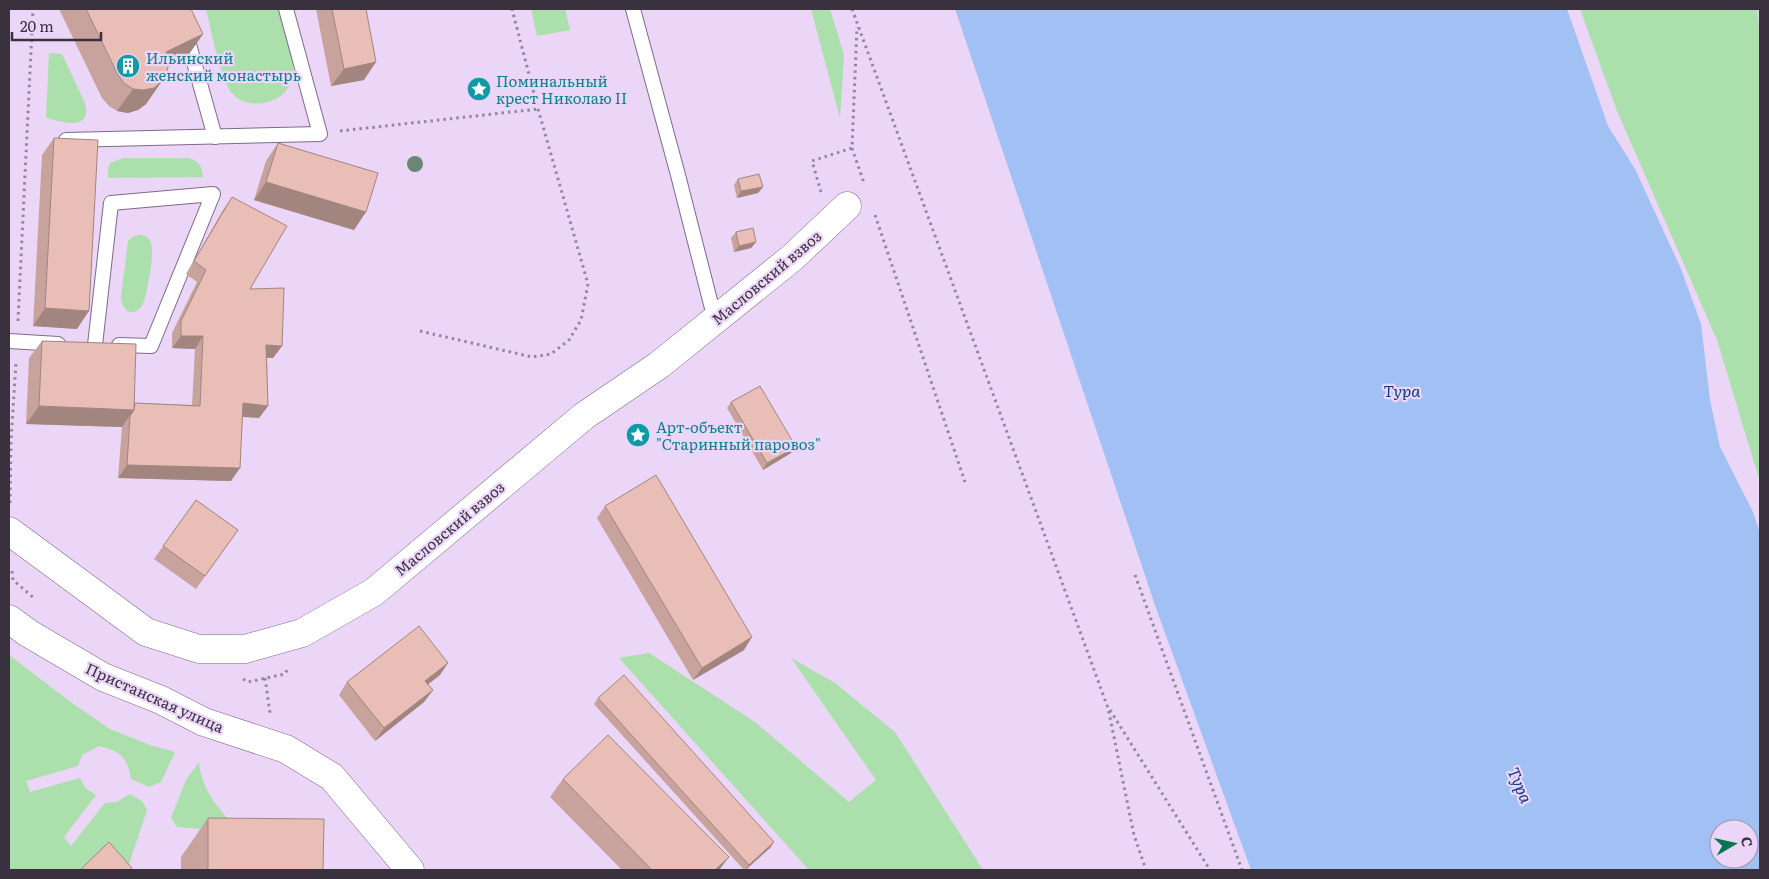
<svg xmlns="http://www.w3.org/2000/svg" width="1769" height="879" viewBox="0 0 1769 879" font-family="Literata,serif">
<style>
.green{fill:#abdfac}
.water{fill:#a1c0f3;fill-rule:evenodd}
.lines{fill:none;stroke-linecap:round;stroke-linejoin:round}
.lane-casing{stroke:#7d6a88;stroke-width:16}
.street-casing{stroke:#7d6a88;stroke-width:29}
.path{stroke:#94869d;stroke-width:3;stroke-dasharray:2.5 4;stroke-linecap:butt}
.lane{stroke:#fff;stroke-width:14}
.street{stroke:#fff;stroke-width:28}
.tree{fill:#6a8677}
.wall{fill:#c8a39d}
.shaded-wall{fill:#a2857f}
.building{fill:#e8beb6;stroke:#a2857f}
.labels{text-anchor:middle;dominant-baseline:central;stroke-width:4.5;stroke-linejoin:round;paint-order:stroke}
.culture-label{font-size:15px;fill:#0d838f;stroke:#ebd6f7;text-anchor:start}
.street-label{font-size:15px;fill:#39313d;stroke:#ebd6f7}
.water-label{font-size:16px;font-style:italic;fill:#0a3880;stroke:#ebd6f7}
</style>
<rect width="100%" height="100%" fill="#ebd6f7"/>
<g class="green">
<path d="M206,9H280C288,40 312,93 264,103C253,105 239,102 232,93C220,78 211,29 206,9Z"/>
<path d="M531,9H565L570,30L537,36Z"/>
<path d="M811,9H830L844,55L840,118Z"/>
<path d="M1580,9H1757L1760,32V482L1717,340L1617,111Z"/>
<path d="M49,53L62,54L85,103C92,132 62,122 46,118Z"/>
<path d="M123,158H188C199,161 202,166 203,177L108,178V169L110,163Z"/>
<path d="M138,235C142,235 146,235 149,239C157,246 147,293 143,304C134,319 122,312 121,297L128,241L132,237Z"/>
<path d="M649,653L755,722L849,802L876,780L791,658L835,683L895,732L983,870H809L619,658Z"/>
<path d="M9,655L72,703L110,729L150,745L175,752L161,782L149,787L131,779C128,757 120,751 99,746L82,755L78,766L26,781L30,792L80,778L85,788L96,795L64,837L71,846L105,803L117,802L130,794L142,801L147,810L127,870H9Z"/>
<path d="M199,762C202,793 220,809 239,832L177,827L171,818L186,780Z"/>
</g>
<path class="water" d="M955,9H1567L1608,126L1635,169L1681,269L1701,324L1710,400L1720,447L1753,512L1760,533V870H1251L1156,608ZM1719,829H1749V859H1719Z"/>
<g class="lines">
<g class="lane-casing">
<g id="lane">
<path d="M179,9L215,137"/>
<path d="M633,9L678,175L715,320"/>
<path d="M66,140L320,134L286,9"/>
<path d="M9,341L58,344"/>
<path d="M95,345L111,203L213,194L151,346L119,345"/>
</g>
</g>
<g class="street-casing">
<g id="street">
<path d="M9,531L146,632L199,649H245L302,633L374,592L584,416L659,365L793,257L847,206"/>
<path d="M9,619L28,633L103,677L161,700L204,722L286,749L332,777L410,870"/>
</g>
</g>
<g class="path">
<path d="M852,9L1108,708L1134,835L1146,870"/>
<path d="M340,131L538,109"/>
<path d="M852,148L864,183"/>
<path d="M821,192L812,161L852,148L857,27"/>
<path d="M875,215L965,482"/>
<path d="M18,321L33,9"/>
<path d="M420,331L532,357L551,354L569,340L581,320L588,284L538,109L512,9"/>
<path d="M10,503L11,441L16,362"/>
<path d="M12,571L13,580L35,599"/>
<path d="M1135,575L1242,870"/>
<path d="M265,678L270,713"/>
<path d="M243,679L248,682L285,674L288,668"/>
<path d="M1110,710L1210,870"/>
</g>
<use href="#lane" class="lane"/>
<use href="#street" class="street"/>
</g>
<circle class="tree" cx="415" cy="164" r="8"/>
<g class="wall">
<path d="M59,9H191L203,34L187,57L168,66L162,81L146,104L138,110L128,113L117,111L109,106L102,98Z"/>
<path d="M316,9H366L364,80L331,86Z"/>
<path d="M54,138L77,329L33,326L42,155Z"/>
<path d="M278,143L354,230L254,200L266,161Z"/>
<path d="M738,179L763,187L758,193L737,198L734,185Z"/>
<path d="M232,197L250,289L282,346L273,358H267L268,406L259,418L242,417L231,481L118,478L122,427L26,424L29,358L42,341L135,403L192,405L195,349L172,348V333L197,282L186,274L223,210Z"/>
<path d="M736,232L756,242L751,248L734,252L731,238Z"/>
<path d="M731,402L796,447L791,453L763,470L727,408Z"/>
<path d="M196,500L238,530L196,589L154,559Z"/>
<path d="M605,506L744,650L693,680L597,518Z"/>
<path d="M440,675L428,684L433,690L424,702L375,741L339,695L347,682Z"/>
<path d="M598,698L774,842L770,848L746,870H744L594,704Z"/>
<path d="M563,779L729,857L719,870H622L550,797Z"/>
<path d="M208,818L323,870H181V857Z"/>
</g>
<g class="shaded-wall">
<path d="M203,34L187,57L150,74L166,52Z"/>
<path d="M376,62L364,80L331,86L344,69Z"/>
<path d="M162,81L146,104L138,110L128,113L117,111L133,89Z"/>
<path d="M266,182L366,212L354,230L254,200Z"/>
<path d="M763,187L758,193L737,198L741,191Z"/>
<path d="M756,242L751,248L734,252L739,246Z"/>
<path d="M45,308L89,311L77,329L33,326Z"/>
<path d="M181,336H203L195,349L172,348Z"/>
<path d="M266,345L282,346L273,358L258,357Z"/>
<path d="M243,403L268,406L259,418L234,416Z"/>
<path d="M39,406L134,410L122,427L26,424Z"/>
<path d="M796,447L791,453L763,470L767,463Z"/>
<path d="M127,465L240,468L231,481L118,478Z"/>
<path d="M752,637L744,650L693,680L702,668Z"/>
<path d="M448,663L440,675L417,693L425,681Z"/>
<path d="M433,690L424,702L375,741L384,728Z"/>
<path d="M774,842L770,848L745,870L749,865Z"/>
<path d="M729,857L719,870H715Z"/>
</g>
<g class="building">
<path d="M86,9H191L203,34L166,52L169,62L167,72L162,81L154,88L143,90L133,89L124,83L118,75Z"/>
<path d="M332,9H366L376,62L344,69Z"/>
<path d="M54,138L98,140L89,311L45,308Z"/>
<path d="M278,143L378,173L366,212L266,182Z"/>
<path d="M759,174L763,187L741,191L738,179Z"/>
<path d="M232,197L287,226L250,289L284,288L282,346L266,345L268,406L243,403L240,468L127,465L130,416L134,410L135,403L200,406L203,336H181V321L206,270L194,261Z"/>
<path d="M753,228L756,242L739,246L736,232Z"/>
<path d="M42,341L136,344L134,410L39,406Z"/>
<path d="M760,386L796,447L767,463L731,402Z"/>
<path d="M656,475L752,637L702,668L605,506Z"/>
<path d="M196,500L238,530L205,576L163,546Z"/>
<path d="M419,626L448,663L425,681L433,690L384,728L347,682Z"/>
<path d="M624,675L774,842L749,865L598,698Z"/>
<path d="M608,735L729,857L715,870H652L563,779Z"/>
<path d="M208,818L324,819L323,870H208Z"/>
<path d="M109,842L132,868L130,870H80Z"/>
</g>
<defs>
<g id="building-disc" transform="scale(1.25)"><circle r="9.5" fill="#0f9aa8" stroke="#ebd6f7"/><path d="M-4-6H4V6H1V3H-1V6H-4ZM-2.5-4.3h1.7v1.8h-1.7ZM.8-4.3h1.7v1.8H.8ZM-2.5-1h1.7V.8h-1.7ZM.8-1h1.7V.8H.8Z" fill="#fff"/></g>
<g id="sight-disc" transform="scale(1.25)"><circle r="9.5" fill="#0f9aa8" stroke="#ebd6f7"/><path d="M0-6L1.8-2.2L6-1.7L2.9 1.2L3.7 5.4L0 3.3L-3.7 5.4L-2.9 1.2L-6-1.7L-1.8-2.2Z" fill="#fff"/></g>
</defs>
<g fill-rule="evenodd">
<use href="#building-disc" x="128" y="66"/>
<use href="#sight-disc" x="479" y="89"/>
<use href="#sight-disc" x="638" y="435"/>
</g>
<g class="labels">
<g class="culture-label">
<text x="146" y="57">Ильинский<tspan x="146" dy="17">женский монастырь</tspan></text>
<text x="496" y="80">Поминальный<tspan x="496" dy="17">крест Николаю II</tspan></text>
<text x="656" y="426">Арт-объект<tspan x="656" dy="17">"Старинный паровоз"</tspan></text>
</g>
<g class="street-label">
<text transform="translate(766 277) rotate(-40)">Масловский взвоз</text>
<text transform="translate(449 528) rotate(-40)">Масловский взвоз</text>
<text transform="translate(155 697) rotate(24)">Пристанская улица</text>
</g>
<g class="water-label">
<text x="1402" y="390">Тура</text>
<text transform="translate(1521 785) rotate(67)">Тура</text>
</g>
</g>
<rect width="1769" height="879" fill="none" stroke="#39313d" stroke-width="20"/>
<g transform="translate(1734 844) rotate(81)"><circle r="24" fill="#ebd6f7" stroke="#a494ad"/>
<path d="M0-4L9 19L0 12L-9 19Z" fill="#07754f"/>
<text y="-8" font-size="14" font-weight="bold" text-anchor="middle" fill="#39313d">С</text>
</g>
<path d="M12 32v8h89v-8" fill="none" stroke="#39313d" stroke-width="2.5"/>
<text x="20" y="32" font-size="15" fill="#39313d" stroke="#ebd6f7" stroke-width="4" paint-order="stroke">20 m</text>
</svg>
